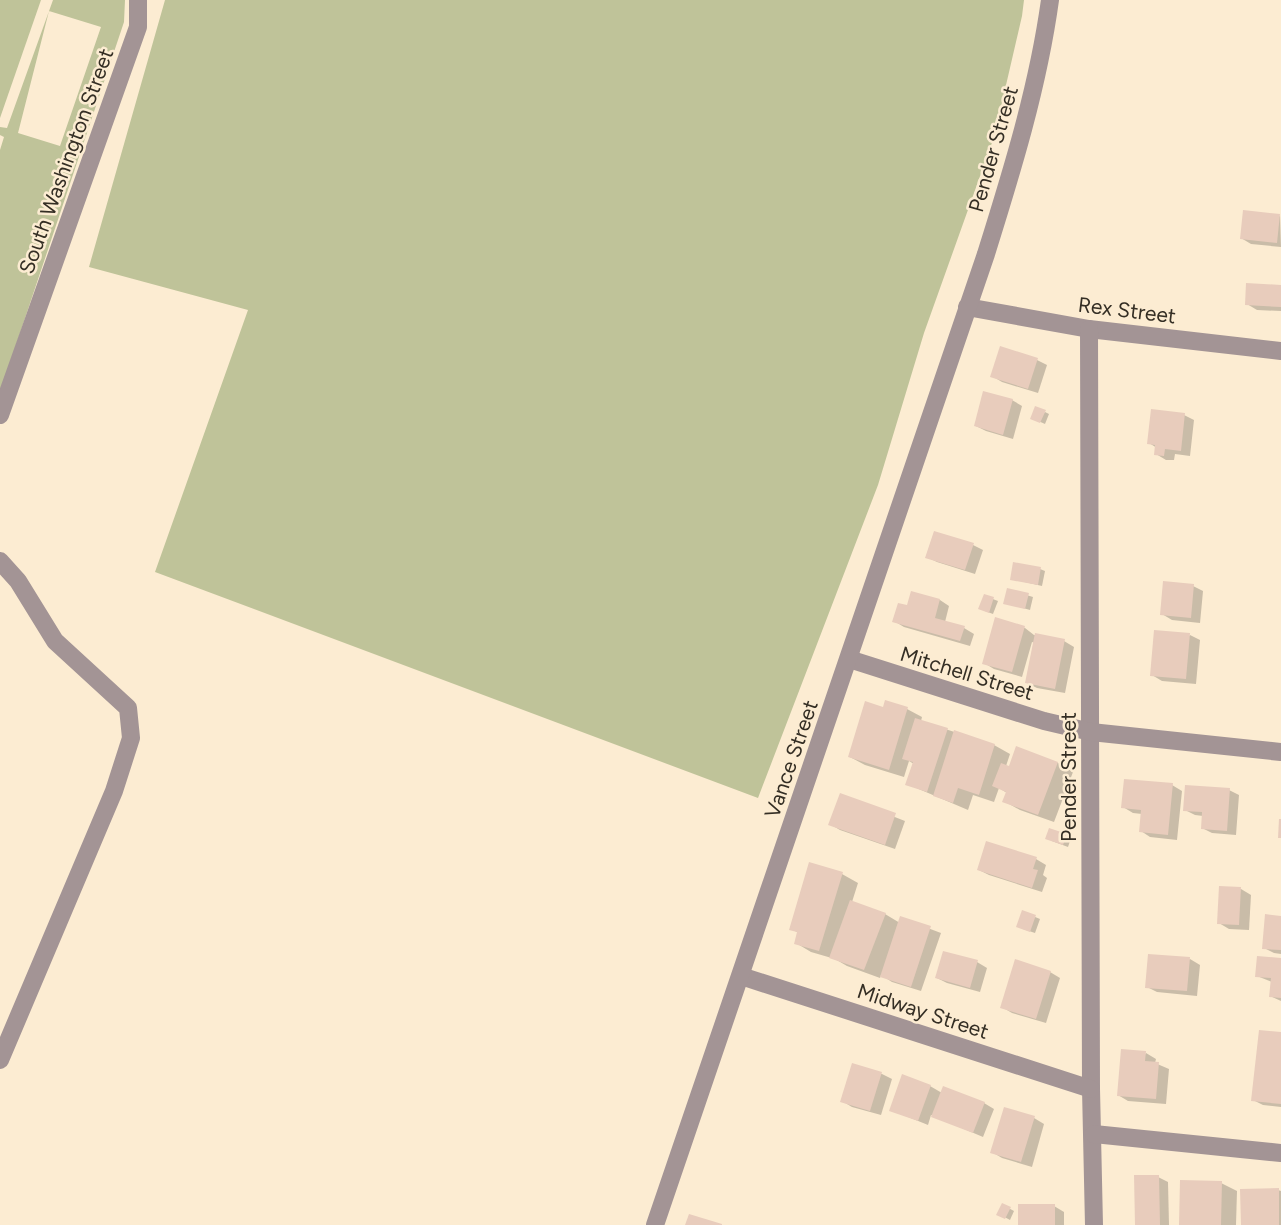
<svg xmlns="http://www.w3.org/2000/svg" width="1281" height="1225" viewBox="0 0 1281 1225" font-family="Figtree,sans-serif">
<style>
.green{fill:#bfc399;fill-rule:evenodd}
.shadow{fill:#0003}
.building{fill:#e8ccbc}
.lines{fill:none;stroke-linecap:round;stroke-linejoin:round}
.minor{stroke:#a39495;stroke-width:18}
.labels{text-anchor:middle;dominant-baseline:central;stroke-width:5;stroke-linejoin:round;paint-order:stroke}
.street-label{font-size:21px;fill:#342e24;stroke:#fcecd2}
</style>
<rect width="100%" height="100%" fill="#fcecd2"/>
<g class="green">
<path d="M0,0H41L0,118Z"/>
<path d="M53,0H125L124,22L0,393V150L4,137L0,135V127L7,128ZM49,11L101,27L60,146L18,133Z"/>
<path d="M165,0H1024L1022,16L994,137L924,333L878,485L758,798L155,572L248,310L89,267Z"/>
</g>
<g class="shadow">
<path d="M1280,216L1281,247L1251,244L1241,238Z"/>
<path d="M1281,287V311L1257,310L1247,304Z"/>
<path d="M1037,360L1047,365L1038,393L1002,382L992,376Z"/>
<path d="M1012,400L1022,406L1013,439L986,431L976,426Z"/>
<path d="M1045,412L1049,414L1045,424L1036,420Z"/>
<path d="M1184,415L1194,420L1190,456L1175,454L1174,460H1166L1156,454L1157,448L1149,443Z"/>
<path d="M973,545L983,550L975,574L937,562L927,557Z"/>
<path d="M1040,569L1045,571L1042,586L1012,579Z"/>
<path d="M1193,586L1203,591L1200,623L1172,620L1162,614Z"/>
<path d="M1009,590L1033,597L1030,610L1005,603Z"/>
<path d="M985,596L998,601L993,614L985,611Z"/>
<path d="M940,600L949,606L945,622L964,628L974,634L970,646L904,627L894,621L908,608Z"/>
<path d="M996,619L1025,628L1034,635L1064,641L1074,647L1065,693L1037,688L1027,683L1035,643L1032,642L1022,677L994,669L984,663Z"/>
<path d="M1190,635L1200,640L1196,684L1162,681L1152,675Z"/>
<path d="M884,709H907L922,717L921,721L994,745L1010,754L1006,766L1010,768L1017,748L1058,763L1073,772L1054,822L1020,810L1004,801L1007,793L999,788L994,802L973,795L968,810L907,784L914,764L909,761L904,777L865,765L850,757Z"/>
<path d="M1172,785L1182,791L1177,840L1150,837L1141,831L1142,814L1133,813L1123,807Z"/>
<path d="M1229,790L1239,795L1236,835L1212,833L1202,828L1203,816L1195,815L1185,810Z"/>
<path d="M841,796L905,821L895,849L840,830L830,824Z"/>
<path d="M1050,830L1071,838L1068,847L1052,841Z"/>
<path d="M1036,859L1046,865L1043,875L1047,878L1042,892L989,875L979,870Z"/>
<path d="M842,874L858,883L852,902L885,914L900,923L901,918L941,933L921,991L892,982L881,975L880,978L847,966L835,959L811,952L796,943L799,933L791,929Z"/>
<path d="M1221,888L1241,889L1251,895L1249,930L1229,929L1219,923Z"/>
<path d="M1023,912L1040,919L1035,933L1023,929Z"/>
<path d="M1281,917V954L1274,953L1264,948Z"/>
<path d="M1190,959L1200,965L1197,996L1157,992L1147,987Z"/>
<path d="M1281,960V1001L1270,996L1272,982L1257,976Z"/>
<path d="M977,962L987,968L980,992L947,983L937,978Z"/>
<path d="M1050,972L1060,978L1046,1023L1012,1013L1002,1007Z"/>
<path d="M1281,1034V1107L1263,1105L1253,1100Z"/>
<path d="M1146,1053L1156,1059L1155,1063L1169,1069L1166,1104L1128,1101L1118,1095Z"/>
<path d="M853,1065L882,1074L892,1079L881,1115L852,1107L842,1101Z"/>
<path d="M930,1086L942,1093L984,1103L994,1109L983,1137L931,1115L928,1125L891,1110Z"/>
<path d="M1034,1118L1044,1124L1032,1167L1002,1158L992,1152Z"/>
<path d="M1158,1177L1168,1182L1169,1225H1137Z"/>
<path d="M1221,1183L1237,1191L1236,1225H1181Z"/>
<path d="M1278,1190L1281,1191V1225H1243Z"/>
<path d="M1003,1205L1014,1211L1010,1220L999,1214Z"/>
<path d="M1054,1206L1064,1212V1225H1020Z"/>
</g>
<g class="building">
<path d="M1243,210L1280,214L1277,243L1240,239Z"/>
<path d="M1246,283L1281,285V307L1245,305Z"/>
<path d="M1000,346L1038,358L1028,389L990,377Z"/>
<path d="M983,391L1013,399L1003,435L974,426Z"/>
<path d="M1035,406L1046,410L1040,423L1030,419Z"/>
<path d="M1151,409L1185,413L1181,451L1165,449L1164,456L1154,455L1155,445L1147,444Z"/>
<path d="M934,531L974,543L965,570L925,558Z"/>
<path d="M1013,562L1041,567L1038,585L1010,580Z"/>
<path d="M1163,581L1194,584L1191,618L1160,615Z"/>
<path d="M1007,588L1029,593L1025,609L1003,604Z"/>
<path d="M911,591L940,599L935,618L965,626L960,641L892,622L898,603L907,605Z"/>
<path d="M984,594L994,597L989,613L978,609Z"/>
<path d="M995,617L1025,626L1012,672L982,664Z"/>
<path d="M1154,630L1190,633L1186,679L1150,676Z"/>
<path d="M1035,633L1065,639L1055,689L1025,683Z"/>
<path d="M885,700L908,707L889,770L848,757L865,701L883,707Z"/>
<path d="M915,718L948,728L927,792L905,785L913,762L902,759Z"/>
<path d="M954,730L995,744L979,795L958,788L953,803L933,796Z"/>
<path d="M1016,746L1058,762L1038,815L1002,802L1006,792L992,786L1001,763L1009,766Z"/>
<path d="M1124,779L1173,783L1168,835L1139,832L1141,810L1121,808Z"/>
<path d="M1185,785L1230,788L1227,831L1201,829L1202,812L1183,811Z"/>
<path d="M840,793L896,813L885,845L828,825Z"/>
<path d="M1279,819H1281V838H1278Z"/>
<path d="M1049,828L1067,834L1063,845L1045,839Z"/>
<path d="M986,841L1037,857L1033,869L1038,870L1032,888L977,870Z"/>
<path d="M809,862L843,872L819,951L794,944L797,932L789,930Z"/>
<path d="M1219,886L1241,887L1239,925L1217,924Z"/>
<path d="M850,900L886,913L864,970L829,958Z"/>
<path d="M1022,910L1036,915L1030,932L1016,927Z"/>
<path d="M1265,914L1281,916V950L1262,949Z"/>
<path d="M900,916L931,926L911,987L880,977Z"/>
<path d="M943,951L978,960L970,988L935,978Z"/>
<path d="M1148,954L1190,957L1187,991L1145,988Z"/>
<path d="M1257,956L1281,958V998L1269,997L1271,978L1255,977Z"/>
<path d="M1015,959L1051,971L1036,1019L1000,1008Z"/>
<path d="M1259,1030L1281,1032V1104L1251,1101Z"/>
<path d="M1121,1049L1146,1051L1145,1061L1159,1062L1156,1099L1117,1096Z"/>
<path d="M852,1063L882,1072L870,1111L840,1102Z"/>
<path d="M902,1074L931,1085L918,1121L889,1111Z"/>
<path d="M943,1086L985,1102L973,1133L931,1117Z"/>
<path d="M1004,1107L1035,1116L1021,1162L990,1153Z"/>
<path d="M1134,1175H1159L1160,1225H1135Z"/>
<path d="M1180,1180L1222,1181L1221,1225H1179Z"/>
<path d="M1279,1188V1225H1241L1240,1189Z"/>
<path d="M1002,1203L1011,1207L1005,1219L996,1215Z"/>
<rect x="1018" y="1204" width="37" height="21"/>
<path d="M689,1214L722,1224V1225H685Z"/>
</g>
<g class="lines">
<g class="minor">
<path d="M967,307L1089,329L1281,351"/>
<path d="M1089,329L1091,1089L1094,1225"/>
<path d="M0,415L138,27V0"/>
<path d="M0,561L18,581L55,641L128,708L131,738L114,791L0,1060"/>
<path d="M849,659L1044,721L1091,732L1281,752"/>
<path d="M741,976L1091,1089"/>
<path d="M1094,1134L1281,1153"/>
<path d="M655,1225L986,254C1012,171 1038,87 1050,0"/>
</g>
</g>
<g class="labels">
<g class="street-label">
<text transform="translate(993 149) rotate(-74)">Pender Street</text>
<text transform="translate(66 161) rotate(-70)">South Washington Street</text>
<text transform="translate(1127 310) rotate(7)">Rex Street</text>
<text transform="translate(967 673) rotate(17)">Mitchell Street</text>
<text transform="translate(791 759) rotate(-71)">Vance Street</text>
<text transform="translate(1068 777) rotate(-90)">Pender Street</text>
<text transform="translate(923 1011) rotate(18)">Midway Street</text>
</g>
</g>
</svg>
